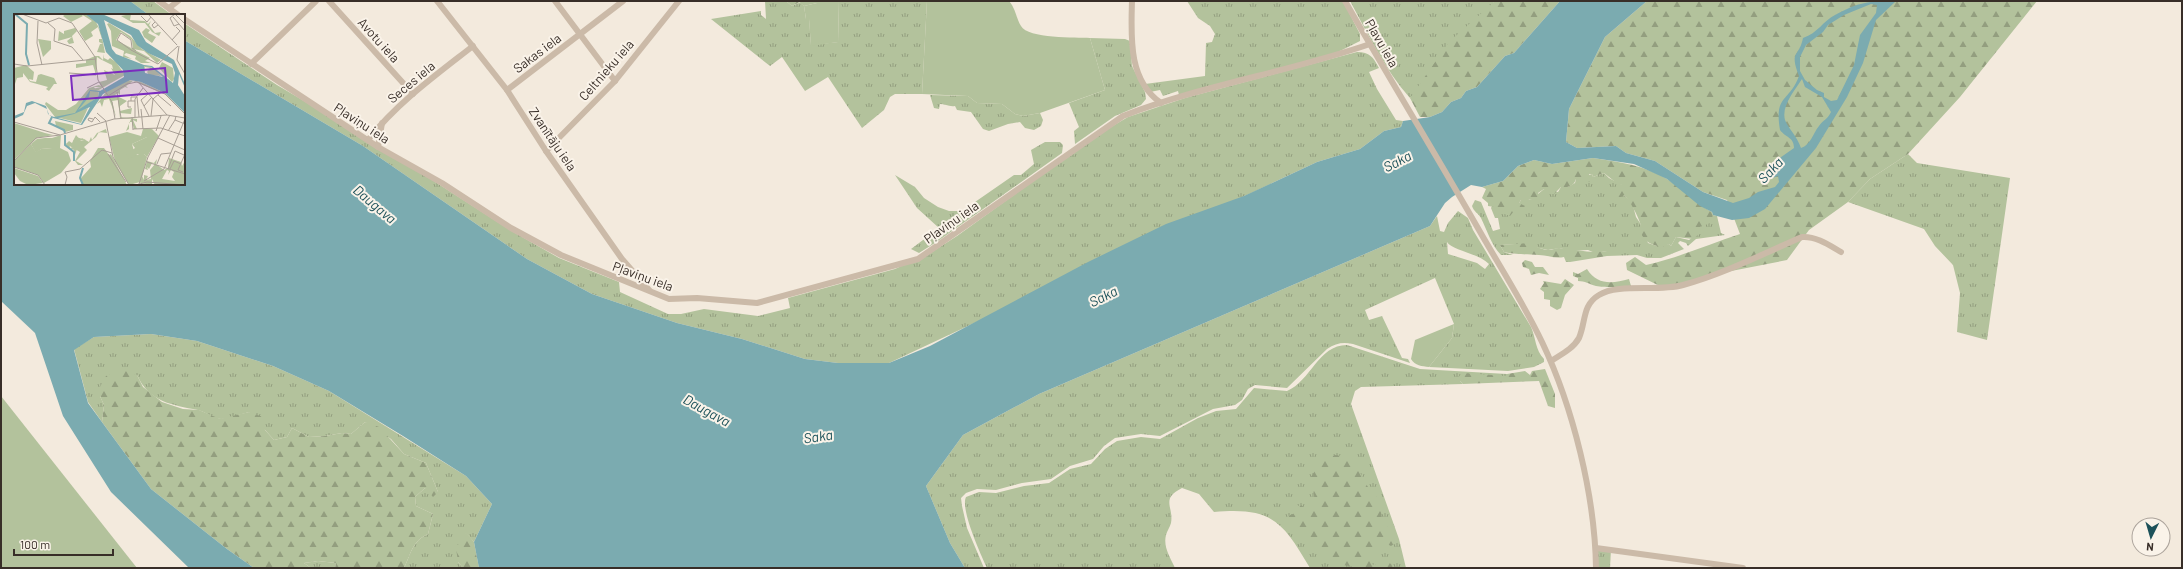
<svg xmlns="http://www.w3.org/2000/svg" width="2183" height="569" viewBox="0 0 2183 569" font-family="Barlow,sans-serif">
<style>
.grass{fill:url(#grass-tufts);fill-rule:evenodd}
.forest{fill:url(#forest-firs)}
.green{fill:#b3c29c}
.water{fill:#7babb0;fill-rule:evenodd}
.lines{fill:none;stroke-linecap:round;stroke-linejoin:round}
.minor{stroke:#cbbaa8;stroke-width:6}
.labels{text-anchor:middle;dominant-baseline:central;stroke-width:4;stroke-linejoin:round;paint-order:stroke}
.street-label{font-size:13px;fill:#382e28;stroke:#faf3e9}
.water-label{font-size:14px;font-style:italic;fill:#1d525a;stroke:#faf3e9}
.inset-river{fill:none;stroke:#7babb0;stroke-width:2}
.inset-road{fill:none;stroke:#a89f95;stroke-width:1}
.view{fill:#7b2cbf;fill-opacity:0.15;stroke:#7b2cbf;stroke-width:2}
.inset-edge{fill:none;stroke:#382e28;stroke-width:2}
</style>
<defs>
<pattern id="grass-tufts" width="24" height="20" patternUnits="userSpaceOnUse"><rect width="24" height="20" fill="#b3c29c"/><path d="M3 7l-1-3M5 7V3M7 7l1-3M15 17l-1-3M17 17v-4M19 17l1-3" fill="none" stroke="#939e7f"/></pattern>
<pattern id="forest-firs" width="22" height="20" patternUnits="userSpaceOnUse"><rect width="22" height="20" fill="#b3c29c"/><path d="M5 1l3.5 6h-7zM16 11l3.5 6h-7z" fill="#939e7f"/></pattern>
</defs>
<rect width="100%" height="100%" fill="#f3eadd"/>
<g class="grass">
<path d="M130,1H153L172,15H149Z"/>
<path d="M765,1H786L792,6L801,2L804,6L806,19L809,18L811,45L838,42L839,1H927L922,94H895L890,97L884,110L862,128L828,77L805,91L782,57L770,66L711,19L761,11V15L766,19Z"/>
<path d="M1187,1H1343L1360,34V41L1336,53L1179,95L1178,91L1163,96L1160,90L1150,92L1145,84L1205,76L1206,43L1212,42L1215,34L1210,26L1198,18Z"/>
<path d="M1350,1H1495L1419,91L1410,98C1385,70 1368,34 1350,1Z"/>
<path d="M184,23L277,85L370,140L510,230L559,258L619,282L620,292L668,314H681L704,309L758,316L790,308L788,298L895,269L932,252L957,236L1094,137L1128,117L1185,98L1357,52C1370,52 1373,57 1379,68L1369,72L1377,89L1396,120L1403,121L1401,127L1384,131L1360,149L1317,162L889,363H838L805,359L742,339L677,323L592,294L527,259L363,146L184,40Z"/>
<path d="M1090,38L1125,39L1130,41L1132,66L1145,92L1146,99L1141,105L1115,116L1075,144L1074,131L1079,127L1069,103L1105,90Z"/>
<path d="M930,95L968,96L977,103L1002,104L1015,114L1023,116L1040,113L1043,120L1041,126L1034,130L1025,128L1020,122L1008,124L989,131L983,129L971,112L957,110L955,106C949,107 945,104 940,104L939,109L934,108Z"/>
<path d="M1045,142H1060L1063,145L1062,153L938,241L919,253L911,249L939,228L917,208L895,175L915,187L924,198L938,207L949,211H962L1014,175H1021L1034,164L1031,150Z"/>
<path d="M1908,154L1917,163L2010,178L1987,340L1957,332L1960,293L1953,265L1935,246L1924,229L1848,202L1870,179Z"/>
<path d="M1604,173L1609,178L1622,185L1624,195L1632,202L1636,217L1640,223L1648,243L1657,246L1669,244L1671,246L1676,237L1689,240L1695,236L1700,227L1713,215L1717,216L1721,233L1725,235L1696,239L1688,246L1686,243L1680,241L1678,243L1684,249L1661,258H1647L1637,255L1607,256V251L1595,253L1588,250L1570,251L1560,248L1548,250L1520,244L1500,245L1504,252L1513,255H1501C1491,245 1487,230 1481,218C1478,213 1474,212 1472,206L1475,200L1481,202L1493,231L1500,229L1498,218H1495L1491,208L1492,206L1519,203L1521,200L1532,199L1544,189L1558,192L1561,187H1568L1575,183L1576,179L1592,174L1593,177Z"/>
<path d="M1458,211L1468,218L1473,230L1531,327C1536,338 1535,350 1544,359V362L1534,367L1508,371L1429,367L1452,338L1454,324L1435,278L1365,310L1369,320L1382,316L1402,358L1408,359L1410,363L1353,344C1343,342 1336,343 1327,349L1287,388L1255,385L1248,389L1242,400L1235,405L1213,409L1160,436L1141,434L1115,438L1104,446L1093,459L1070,466L1051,479L1022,483L996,490L977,489L966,493L961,498L962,506L967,528L984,568H965L950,543L926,486L963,435L1039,394L1430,226L1437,216L1440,231L1444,232L1448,223ZM1447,242C1451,250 1478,253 1489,264L1485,269L1477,263L1448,254Z"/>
<path d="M151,334L197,341L273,366L329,391L466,476L492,504L474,542L466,533L458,562L463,568H404C411,554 412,541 428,534L433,514L416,506L415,497L425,488L438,492L426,463L404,454L391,439L365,422L351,434L342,433L325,436L309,437L292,428L287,437L274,440L249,412C240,414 230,419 221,419C214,419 206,412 198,410C172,405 149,402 137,375L100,396L104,405L102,422L88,402L74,349L94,337Z"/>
<path d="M1347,345L1420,369L1507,374V376H1491L1460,381L1463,384L1361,387L1355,391L1351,404L1399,539L1406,568H1310C1282,521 1272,507 1214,512L1199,494L1182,488C1160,499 1174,507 1171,523C1170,527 1167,531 1166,535C1163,547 1170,557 1175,568H987C981,555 960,509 966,497L979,492L996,493L1024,486L1049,483L1070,469L1091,464L1105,449L1117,441L1141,437L1160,439L1198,418L1216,411L1236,409L1254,388L1287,391C1311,381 1318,345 1347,345Z"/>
<path d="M1596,548L1611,549L1610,568H1596Z"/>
<path d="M318,561L336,563L335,568H311L304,563Z"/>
</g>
<g class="forest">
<path d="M786,1H817V3L804,6L800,2L792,6Z"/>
<path d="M1495,1H1560L1514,53L1505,56L1477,87L1466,91L1461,98L1451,102L1442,112L1430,117H1420L1410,98L1449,42Z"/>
<path d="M1647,1H2037L1960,97L1908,154L1870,179L1848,202L1809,230L1787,260L1726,272L1666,289L1627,270L1626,263L1635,257L1646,265C1678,258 1709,244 1740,234L1727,200L1703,192L1655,161L1626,153L1616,146L1577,148L1566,142L1569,109L1605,37Z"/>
<path d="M1593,158C1619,162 1644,165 1667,179C1683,189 1695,203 1712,212L1713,215L1710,223L1700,227V233L1693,239L1676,237L1671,246L1669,244L1659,249L1657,246C1647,243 1643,239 1639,229L1641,226C1640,220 1629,198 1624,195L1620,198L1616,197L1618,188L1622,185L1614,184V181L1604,173L1593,177L1592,174H1589L1590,182L1576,179C1574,186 1568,188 1561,187L1554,194H1549L1544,189L1538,193L1541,200L1535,202L1532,199H1529L1528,202L1521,200L1519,203L1525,206L1522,209L1514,211L1510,216L1502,213L1501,208L1488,206V203L1482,198L1486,189L1482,187L1503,181L1518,166L1534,160L1552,164Z"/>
<path d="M1530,243C1536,247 1543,250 1549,250C1552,250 1556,248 1559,248C1575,249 1591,254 1607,251V256L1570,262H1566L1564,257C1554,259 1548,255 1539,255C1525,254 1519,255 1504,252L1500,245Z"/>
<path d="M1525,260L1532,262L1535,267H1543L1549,275L1539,273L1531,275L1529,269L1523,267L1522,263Z"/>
<path d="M1587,269C1597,285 1612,284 1629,279L1631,286C1619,287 1607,288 1596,286C1589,284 1585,281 1578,281V278L1573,276V272L1578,274Z"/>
<path d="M1565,279L1574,285L1565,295L1561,308L1557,310L1550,306V300L1544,299V292L1540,289L1544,283L1543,281L1561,284Z"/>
<path d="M120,369L137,375L143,387L162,402L183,409L199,410L220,419L249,412L263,417L265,430L274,440L287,437L292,428L309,437L325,436L342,433L351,434L365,422L379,427L404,454L426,463L438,492L433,497L425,488L415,497L416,506L433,514L428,534C412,541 411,554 404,568H335L336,563L318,561L304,563L311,568H254L227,549L151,489L102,422L104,405L100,396V387L106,376Z"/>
<path d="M1545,369L1555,394V408L1548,406L1539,381L1463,384L1458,379L1460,375L1464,373L1507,376V374L1525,371L1530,375L1532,371Z"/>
<path d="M1334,455C1355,456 1359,472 1368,487C1371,492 1377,495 1379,501C1384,516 1377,518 1391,530L1394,544L1391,546L1387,544L1375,548L1373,554L1375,559L1371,561L1373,565L1386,561L1391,564L1393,568C1369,568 1342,569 1321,557L1323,552L1317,544L1305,540V535L1296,532C1297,524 1293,522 1287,519L1288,516L1295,513V509L1290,505L1293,503L1297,506L1301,505L1310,512L1313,509C1315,499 1316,489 1306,484L1317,468L1313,466V460L1319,457L1329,460Z"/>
<path d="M466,532L474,542L479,568H463L458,562L456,548Z"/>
</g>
<g class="green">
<path d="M817,1H839L838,42L811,46L809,19H806L804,6L817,3Z"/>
<path d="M927,1H1009C1016,9 1016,18 1021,26C1028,39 1076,37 1090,38L1105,90L1040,113L1023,116L1015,114L1002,104L977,103L968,96L922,94Z"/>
<path d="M1454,324L1452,338L1429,367C1422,366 1415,366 1411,359L1415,340Z"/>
<path d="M1,396L137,568H1Z"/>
</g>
<path class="water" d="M1,1H130L149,15H15V184H184V40L363,146L527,259L592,294L677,323L742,339L805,359L838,363H889L930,346L1088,262L1166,224L1244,196L1317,162L1360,149L1384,131L1401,127L1403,121L1430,117L1442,112L1451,102L1461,98L1466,91L1477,87L1505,56L1514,53L1560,1H1647L1605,37L1569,109L1566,142L1577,148L1616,146L1626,153L1655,161L1703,192L1733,203L1749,198L1758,192L1775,187L1779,182L1778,176L1770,179L1764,176V173L1774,162L1794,148C1794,137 1786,138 1780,130C1774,94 1789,103 1799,76C1789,50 1799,58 1803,38C1818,33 1823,21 1835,15C1859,2 1868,1 1896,1L1876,20L1863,63L1847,97L1816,148L1765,209L1749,218L1732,220L1713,215L1712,212L1700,206L1667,179L1634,164L1593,158L1552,164L1534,160L1518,166L1503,181L1482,187L1471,185L1452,197L1445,203L1430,226L1039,394L963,435L926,486L950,543L965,568H479L474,542L492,504L466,476L403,436L329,391L273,366L197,341L151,334L94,337L74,350L88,403L151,489L227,549L254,568H189L111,492L63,416L35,333L1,301ZM1871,4L1877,5L1876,13L1860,35L1854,65L1837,100L1831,101L1824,97V93L1817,90L1805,80L1800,71V57L1806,45L1823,32L1828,25L1844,15ZM1802,79L1805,87L1822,97L1831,112C1828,119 1823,120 1819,126C1813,133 1811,145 1801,148C1797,136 1788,128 1785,120C1781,106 1795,90 1802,79Z"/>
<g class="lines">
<g class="minor">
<path d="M159,1L178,15"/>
<path d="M329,1L413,94"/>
<path d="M437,1L507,90L546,151L622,259L649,290"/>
<path d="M555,1L615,81"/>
<path d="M1132,1C1131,37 1128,80 1161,103"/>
<path d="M1345,1C1389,78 1435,153 1479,230C1500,267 1524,304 1542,342C1573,407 1595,496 1596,568"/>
<path d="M169,8L178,1"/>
<path d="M184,19L378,147L442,183L511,228L561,255L669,299L697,298L757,303L918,259L1123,116C1203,85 1289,72 1370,44"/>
<path d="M251,64L316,1"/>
<path d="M507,90L623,1"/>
<path d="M368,140C397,103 436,75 473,46"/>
<path d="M378,147L382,123"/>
<path d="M546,151L615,81L679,1"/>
<path d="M1551,361C1560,355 1573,349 1579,338C1586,322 1582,305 1599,295C1618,283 1658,292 1683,285C1721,275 1765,253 1802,237C1816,236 1829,245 1841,252"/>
<path d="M1596,548L1743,568"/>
</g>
</g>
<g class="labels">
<g class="street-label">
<text transform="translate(379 40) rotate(48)">Avotu iela</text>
<text transform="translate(1382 43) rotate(60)">Pļavu iela</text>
<text transform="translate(537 53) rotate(-37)">Sakas iela</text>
<text transform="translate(606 70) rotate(-49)">Celtnieku iela</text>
<text transform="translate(411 82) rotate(-40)">Seces iela</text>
<text transform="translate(362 123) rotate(33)">Pļaviņu iela</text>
<text transform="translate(553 139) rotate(56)">Zvanītāju iela</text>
<text transform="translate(951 222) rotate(-35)">Pļaviņu iela</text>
<text transform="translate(643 276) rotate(20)">Pļaviņu iela</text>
</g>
<g class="water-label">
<text transform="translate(1397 161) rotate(-27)">Saka</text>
<text transform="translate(1770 170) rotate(-47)">Saka</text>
<text transform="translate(375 204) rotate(40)">Daugava</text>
<text transform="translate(1103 296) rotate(-26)">Saka</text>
<text transform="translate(707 410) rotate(29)">Daugava</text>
<text transform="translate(818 436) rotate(-8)">Saka</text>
</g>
</g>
<g transform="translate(14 14)">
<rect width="171" height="171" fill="#f3eadd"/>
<path d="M67,0H71L82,8L87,18L91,39L83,38L86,30H89L85,28V25H88L84,13L77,18L79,22L71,27L74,32L65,17L78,7ZM95,9L116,22L128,35L147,46L143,49L130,37L119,35L118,26L107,18L102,26L136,44L131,47L137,49H127L121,45L122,42L112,39L110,41L118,45L109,43L110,37L98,32L97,17L93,10ZM90,40V44L94,46L96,44L102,48L111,61L83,77L78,75L87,73L85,68L93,66L90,56L101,61L97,54L99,55L98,51L86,45L83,43L82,61L79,51L62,54V50L72,49V46L81,42H85L89,46ZM114,66L127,68L151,79L171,100L151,80L119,67L112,72L114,74L111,73L106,76V81L104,79L101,81L113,87L106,92V97L118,94L117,100L106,99V103L123,105V108L119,106L123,115H120L118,108H115V115L112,117L117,105L102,104H106L104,86L98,87L102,103L95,85L90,86L88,93L86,88L83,90L92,78ZM31,124H38V134L27,135L22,139L17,130L23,125ZM155,144L167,148L168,152L171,147L170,170L141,171L138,165V171L126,169L128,162L130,166V161L134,162L132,166L137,165L136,156L141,150L138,149L135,155L133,153L134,156L131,155L133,147L140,149L143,145L142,150L150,156L154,154ZM153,156L155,157L154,161L157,156L160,158L158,163L161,167L148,165Z" fill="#b3c29c" fill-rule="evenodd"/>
<path d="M52,0H67L69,2L57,8L49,2ZM117,0L116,6L131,7L134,10L137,7L135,11L141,19L147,18L145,22L138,18L131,9H119L107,2ZM61,14L63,17L58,22L60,29L55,30L53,27L58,23L44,27L45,17L50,20V17ZM24,25L37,27V35L29,43ZM12,51L20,58L19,66L15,65L16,67L22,68L24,61L27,60L40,64L43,70H40L35,77L32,75L34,73L16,68L9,59V63L3,64L0,73V54ZM130,52H134L141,55L147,62L135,61L133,58L136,54L131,53V57ZM85,71L88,73H80L83,77L89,75L85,77L84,83L64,97L74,94L67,109L41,103L31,90L32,88L44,96H52L62,90L75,74ZM41,107L59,111V116L51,118L42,112ZM0,109L31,119L39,121L23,124L0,146ZM92,115L93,119L85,118L82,123L70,133L73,136L62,147L69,151H64L61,147L66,138L54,131L53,132L52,130L55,127L58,129L62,121L67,127L70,126L67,124H68L75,128L77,123L78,126L83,119ZM129,115H138L133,123L118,130L121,141L130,140L133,143L127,167H130L115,171L101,147L95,123L113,118L127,122ZM47,121L46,134L54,138L57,147L47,159L30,169L24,161L0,153V147L17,130L22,138L27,135L38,134V124ZM84,134H90L95,141L97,140L113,171H68L67,164L77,153L76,147ZM0,154L24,162L29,169L14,171L6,167L0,159Z" fill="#b3c29c"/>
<path d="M132,14L136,16L134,19L142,23L138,29L130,23L128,18ZM62,123L72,126L61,127L63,135L61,141L60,136L53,133L52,130L55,128L56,134L59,133V127Z" fill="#b3c29c"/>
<path d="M138,115L145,122L133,143L130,140L127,144L124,140L115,145L112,140L121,134L118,130L133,123L131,119Z" fill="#b3c29c"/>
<path d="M148,48L159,54L160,65L158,68L145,54Z" fill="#b3c29c"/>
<path d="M71,0H88L125,16L132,28L160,46L171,70V74L165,60L164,71L171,82V99L151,79L127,68L116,66L89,80L68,111L39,104L34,100L33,95L21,89L13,92L9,101L0,105V102L10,98L12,89L18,87L32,92L35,101L40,103L61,99L76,76L86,77L110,63L109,56L92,38L84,10ZM90,6L117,21L123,31L134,39L158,50L161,59L159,69L138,52L130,51L102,40L98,35ZM130,52L137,53L149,63L131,59ZM76,77L85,78L84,83L64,96L75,83ZM76,93L67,110L44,104L60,100Z" fill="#7babb0" fill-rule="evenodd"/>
<path class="inset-river" d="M1,0L13,10L12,40L15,51M38,103L35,109L50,116L51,119M51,121V131L60,138V147M69,154L66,164L69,171"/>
<path class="inset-road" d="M8,0L32,9L45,4L58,9L81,43L84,66L98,88L101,105M134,0L163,31M161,0L156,4L160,12L165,10M162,1L171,10M127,2L133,8L137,3M159,3L171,17M24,7L23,29L28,51M141,8L138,11L140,14L144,11M34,9L41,15L40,27L58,33L69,46M158,26L166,17L162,13M165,32L163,46L171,60M122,37L118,34L117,26L107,19L103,26L117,36L144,50L164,32M0,50L13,52L82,45M55,59L82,61M125,69L153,101M73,74L85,68M103,78L107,104M134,80L127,86L135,102M144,81L157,92M94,82L113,70L123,68L151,80L171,100M117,87V83H123L125,103M130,92L138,83M117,93H114V87H121M127,95L129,115M83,99L92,107M137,102L139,85L146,79M162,102L161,106L171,110M118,103L119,116M121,103V85L129,74M79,105L75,104L74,106L78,108L81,103L86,108M0,108L46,121L100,105L153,101L171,104M92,108L99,143L115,171M119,115L147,114L171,122M142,117L147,102M154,117L161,106M144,124L171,136M94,140L112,168M0,147L22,124L46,121M133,148L171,160M143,150L147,140L157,139M0,153L24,161L31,171M154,155L161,137L170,141M156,155L160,147L167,150M169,158L164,156L171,140M130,167L150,155L171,105M125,170L134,143L156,101M51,171L53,163L51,158L66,155L88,136L98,139M122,171L133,168L171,171"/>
<path class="view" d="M151,54L153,78L59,86L57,62Z"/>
<rect width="171" height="171" class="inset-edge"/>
</g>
<rect width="2183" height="569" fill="none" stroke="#382e28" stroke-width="4"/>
<g transform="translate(2151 537) rotate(185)"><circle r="19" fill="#faf3e9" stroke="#aca49c"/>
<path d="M0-3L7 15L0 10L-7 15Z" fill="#1d525a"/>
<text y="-6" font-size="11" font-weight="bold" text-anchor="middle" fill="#382e28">N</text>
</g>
<path d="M14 549v6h99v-6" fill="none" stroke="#382e28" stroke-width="2"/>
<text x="20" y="549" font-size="12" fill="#382e28" stroke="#faf3e9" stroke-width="3" paint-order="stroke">100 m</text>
</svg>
